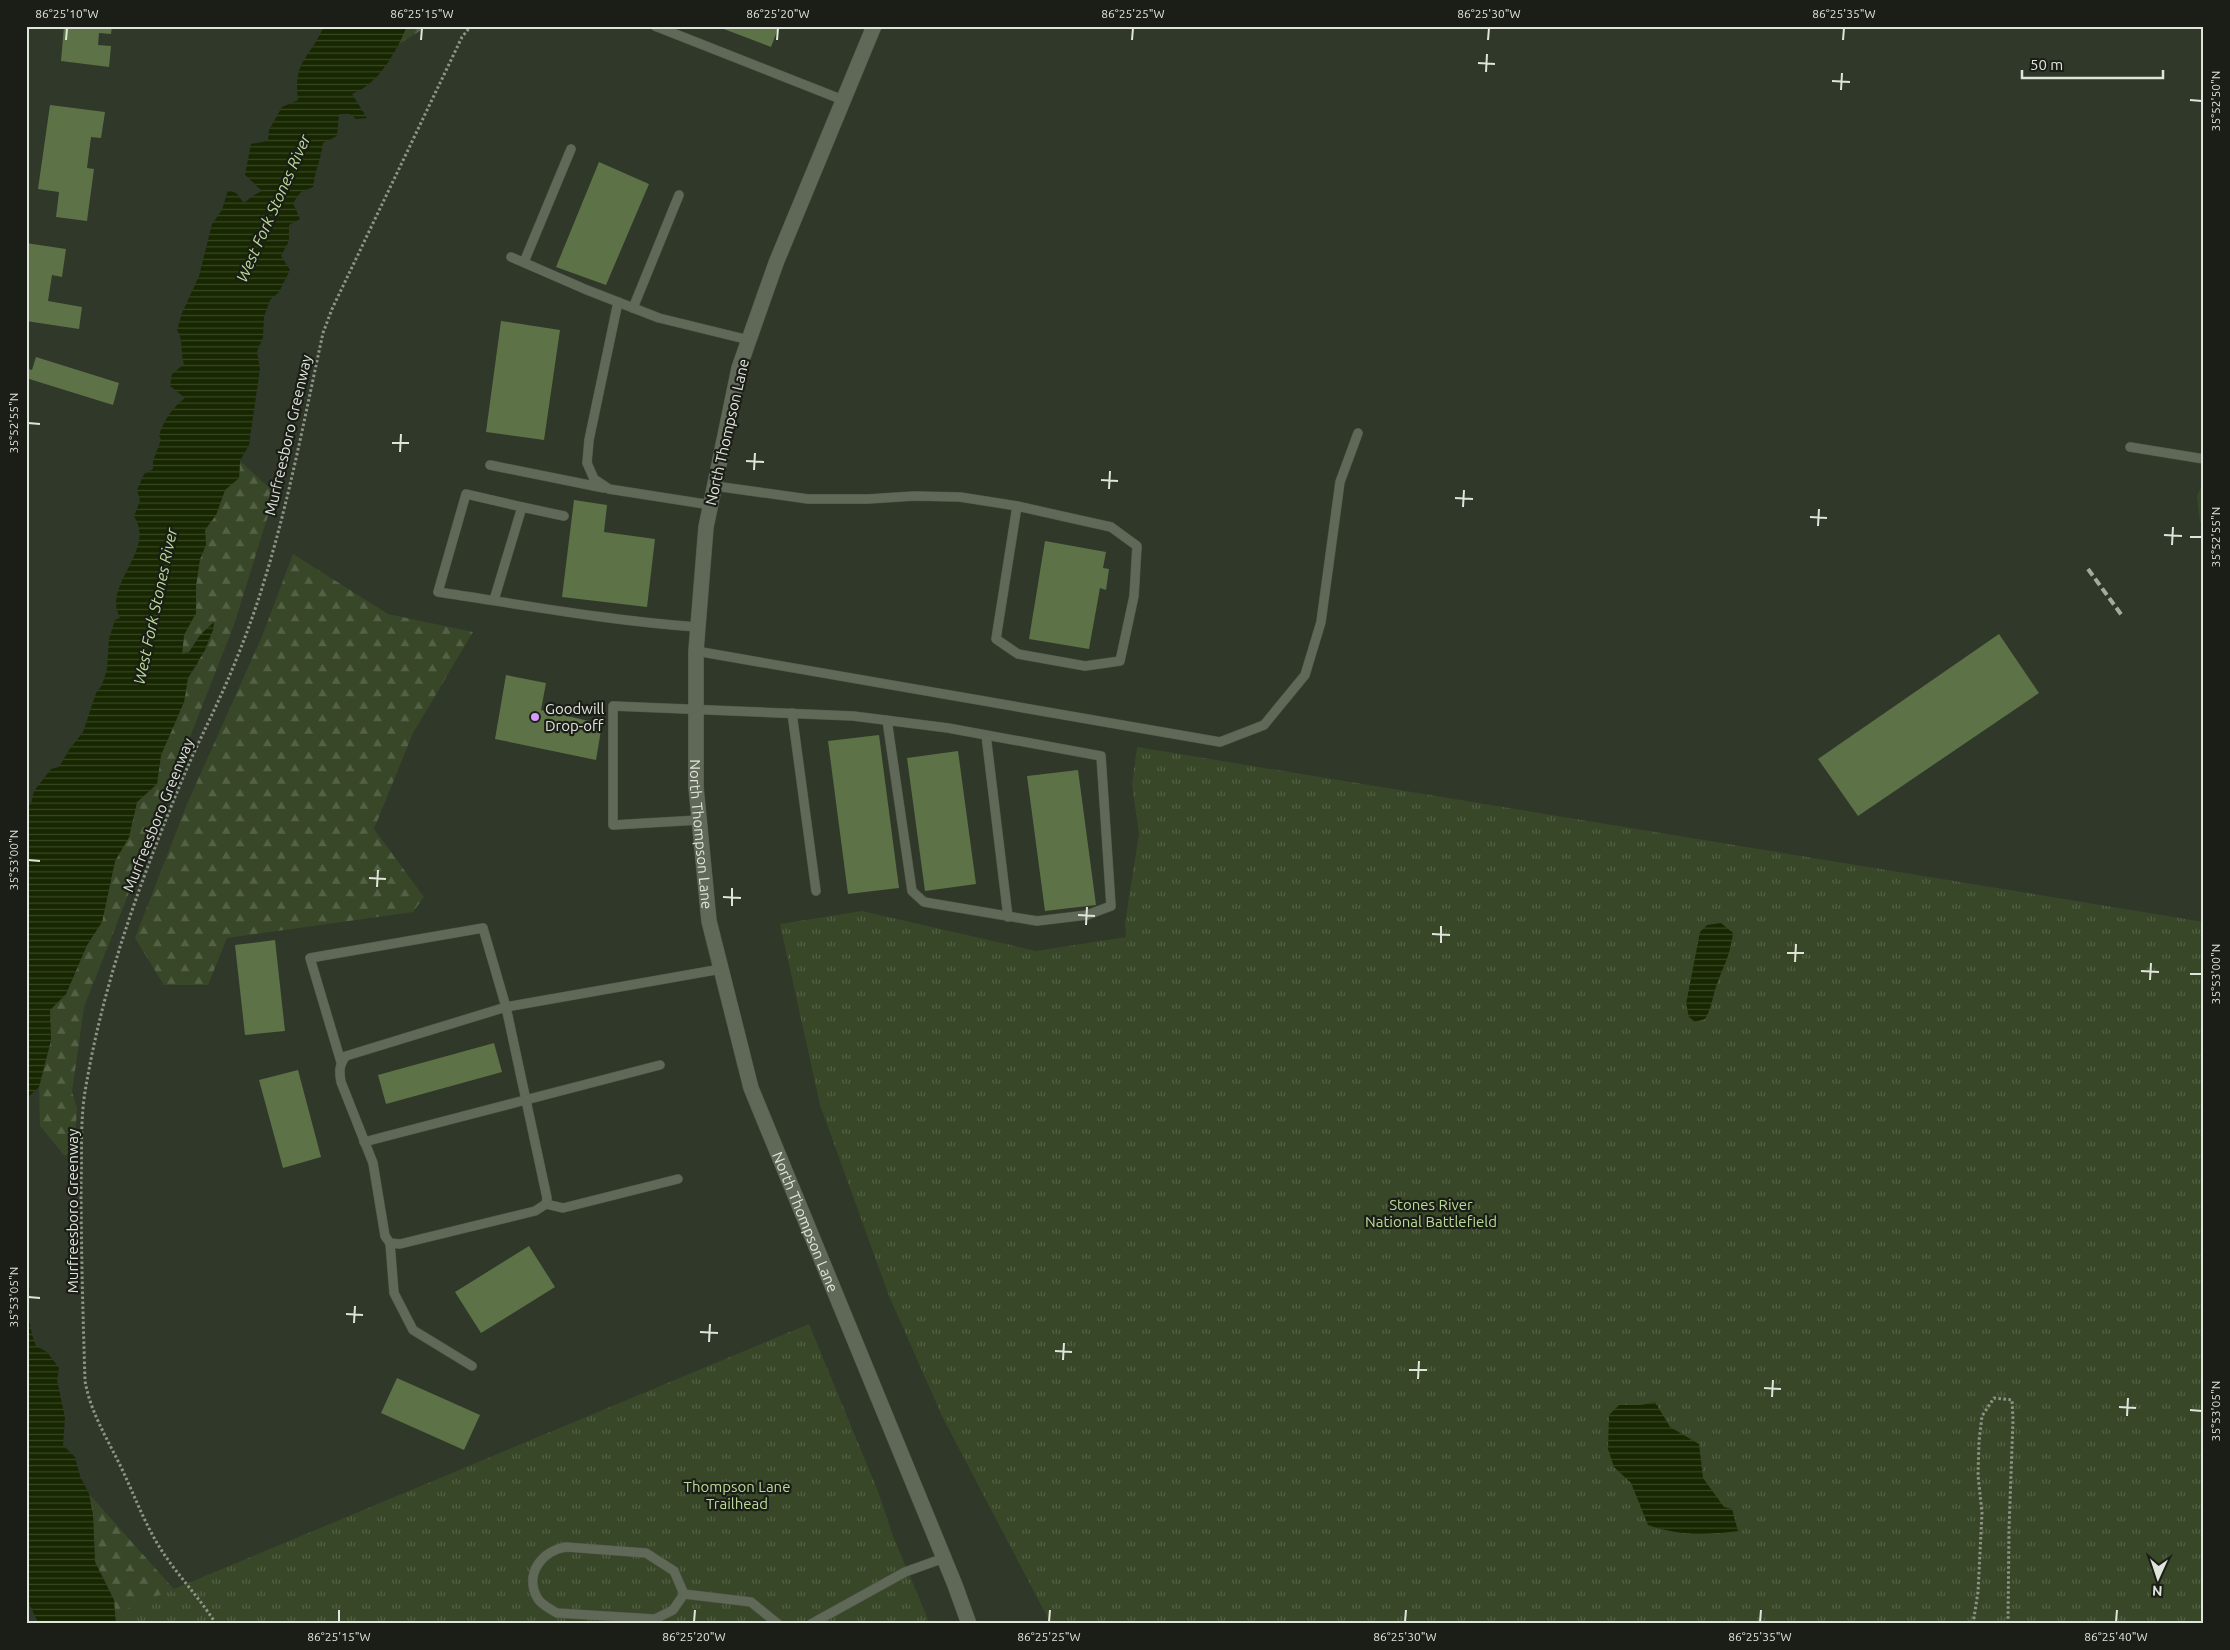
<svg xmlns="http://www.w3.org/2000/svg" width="2230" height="1650" viewBox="0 0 2230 1650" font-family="Ubuntu,sans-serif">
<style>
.forest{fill:url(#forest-firs)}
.park{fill:url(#park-tufts)}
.water{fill:url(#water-rules)}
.building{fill:#5e7248}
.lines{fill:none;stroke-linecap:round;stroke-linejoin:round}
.lane-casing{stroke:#50564a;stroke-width:10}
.secondary-casing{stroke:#50564a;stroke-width:16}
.path{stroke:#8e9489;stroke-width:3;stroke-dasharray:2.5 2.5;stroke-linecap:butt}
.lane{stroke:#606858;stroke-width:9}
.secondary{stroke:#606858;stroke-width:15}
.rail{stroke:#a5aba0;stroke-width:4;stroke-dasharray:8 4;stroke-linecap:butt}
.ticks{fill:none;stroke:#e0e5dc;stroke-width:2}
.poi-dot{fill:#d69bfa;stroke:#1a1e17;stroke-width:2}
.labels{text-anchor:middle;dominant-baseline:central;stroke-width:4.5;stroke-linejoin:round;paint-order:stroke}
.street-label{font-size:15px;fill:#e0e5dc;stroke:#1a1e17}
.poi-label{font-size:15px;fill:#e0e5dc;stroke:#1a1e17;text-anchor:start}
.park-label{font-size:15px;fill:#bbdb97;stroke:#1a1e17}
.water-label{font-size:16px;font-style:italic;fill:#bcdd99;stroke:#1a1e17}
.neatline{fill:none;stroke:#e0e5dc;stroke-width:2}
.ticks-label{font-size:12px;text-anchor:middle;fill:#e0e5dc}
</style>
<defs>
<pattern id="forest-firs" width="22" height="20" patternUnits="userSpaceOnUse" patternTransform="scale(1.25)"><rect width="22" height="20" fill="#384727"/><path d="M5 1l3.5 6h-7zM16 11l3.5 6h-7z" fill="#546146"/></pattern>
<pattern id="park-tufts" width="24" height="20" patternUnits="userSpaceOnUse" patternTransform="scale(1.25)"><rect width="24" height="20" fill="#384727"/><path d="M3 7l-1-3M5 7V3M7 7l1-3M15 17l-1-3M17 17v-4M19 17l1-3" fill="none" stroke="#546146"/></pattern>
<pattern id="water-rules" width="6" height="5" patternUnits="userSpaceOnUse" patternTransform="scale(1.25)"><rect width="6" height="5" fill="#172700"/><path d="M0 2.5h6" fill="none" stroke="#384625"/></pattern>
</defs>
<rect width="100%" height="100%" fill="#303829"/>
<g class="forest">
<path d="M407,26H428L399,44Z"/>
<path d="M240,461L275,493L234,625L84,1007L72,1092L77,1108L74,1155H64L40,1126L39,1087L51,1040L50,1010L66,994L87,945L102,922L115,861L129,837L137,802L157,784L161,755L184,702L188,678L198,664L201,634L189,652L182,654L184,635L196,613V585L200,559L206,545L205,529L216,515L225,490L239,478Z"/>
<path d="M2204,481V522H2200L2197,496Z"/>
<path d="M293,554L388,614L473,632L413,733L374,829L424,897L413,912L227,938L208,985H164L135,938L187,804L263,634Z"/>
<path d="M89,1494L196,1614L116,1624L107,1585L95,1562L93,1515Z"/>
</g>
<g class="park">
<path d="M1137,747L2204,922V1624H1051L943,1418L889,1296L820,1105L780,924L862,911L1036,951L1126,937L1125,923L1139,834L1132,785Z"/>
<path d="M809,1324L879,1494L893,1536L930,1624H116L114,1614Z"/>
</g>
<g class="water">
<path d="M324,26H407C396,52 379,84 352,94L367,118L356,119L350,114H339L337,136L323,143C321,159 315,171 313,187L301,192L293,203L300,219L289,225V241L281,256L290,270L279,292L270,300L264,317L263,337L257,352L260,369L253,417L249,445L240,461L239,478L225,490L216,515L205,530L206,545L200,559L196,585V613L184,635L182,654L189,652L201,634L214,622L213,630L205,650L188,678L184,702L161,755L157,784L137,802L129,837L115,861L102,922L87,945L66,994L50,1010L51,1040L39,1087L26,1099V808L31,804L34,791L51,769L59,767L69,750L83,732L96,693L102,685L107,669L109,639L115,620L120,618C118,614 116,608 116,603C117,573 153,546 134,516L140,501L137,490L144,474L153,469V461L161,440L159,435C164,420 173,407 185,398L170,386L172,374L184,364C180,352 184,341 177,330L182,313L199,276L212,224L222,210L228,190L236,193L244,203L254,195L262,191L245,175L251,144L268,141L269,130L282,107L298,100C293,59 310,59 324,26Z"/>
<path d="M1721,923L1733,933C1730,958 1722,968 1715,990C1712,1000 1711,1009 1705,1019L1695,1022L1689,1017L1686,1004L1700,932L1707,925Z"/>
<path d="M26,1285L30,1289C26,1308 29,1327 36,1346L47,1352L59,1368L57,1380L65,1418L63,1445L75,1457L80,1476L89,1494L93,1515L95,1562L114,1600L116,1624H39L26,1598Z"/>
<path d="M1655,1402L1670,1427L1699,1444L1703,1478L1724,1507L1732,1509L1738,1531C1705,1535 1679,1536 1648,1525L1631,1483L1614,1467L1608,1449L1609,1415L1619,1405H1641Z"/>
</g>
<g class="building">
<path d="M64,26H112L111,34L99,33L98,45L111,46L109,67L61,61Z"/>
<path d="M716,26H779L771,47Z"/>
<path d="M50,105L105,112L101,138L91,137L87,168L94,169L87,221L56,217L59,192L38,189Z"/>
<path d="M599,162L649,184L606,285L556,267Z"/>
<path d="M26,243L66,249L62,277L52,275L48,301L82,307L79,329L26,321Z"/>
<path d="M501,321L560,330L544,440L486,432Z"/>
<path d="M36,357L119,383L113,405L26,378V368L32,370Z"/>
<path d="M574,500L607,505L604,532L655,539L647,607L562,597Z"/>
<path d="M1045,541L1106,552L1103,568L1109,569L1106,590L1100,588L1089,649L1029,639Z"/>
<path d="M1999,634L2039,693L1858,816L1818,759Z"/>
<path d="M506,675L546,683L541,710L602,724L596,760L495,739Z"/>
<path d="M879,735L899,888L848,894L828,741Z"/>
<path d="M958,751L976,884L925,891L907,758Z"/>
<path d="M1078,770L1096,905L1045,911L1027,776Z"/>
<path d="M275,940L285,1031L245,1035L235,945Z"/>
<path d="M494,1043L502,1072L386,1104L378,1075Z"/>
<path d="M298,1070L321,1157L283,1168L259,1080Z"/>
<path d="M529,1246L555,1287L481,1333L455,1292Z"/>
<path d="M397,1378L480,1415L464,1450L381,1413Z"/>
</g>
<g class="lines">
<g class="lane-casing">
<g id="lane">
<path d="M655,26L843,100"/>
<path d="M511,257L587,290L659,318L749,340"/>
<path d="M524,262L571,149"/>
<path d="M618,302L589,440L587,463L594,479L609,489L711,505"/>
<path d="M633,308L679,195"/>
<path d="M2130,447L2204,459"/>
<path d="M490,465L604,488"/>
<path d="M715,486L808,499H868L914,496L960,497L1017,506L1111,527L1137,546L1134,596L1120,661L1085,666L1018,654L996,639L1017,506"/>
<path d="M522,507L564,516"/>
<path d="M494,600L522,507L466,494L438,592C524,605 611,621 698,627"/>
<path d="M696,651L1220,742L1264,725L1305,675L1321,622L1340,482L1358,433"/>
<path d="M792,713L816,891"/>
<path d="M986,735L1008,917"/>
<path d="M699,820L613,825V706L853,716L948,728L1101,756L1111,906L1087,915L1037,921L924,902L912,891L887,720"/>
<path d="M341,1062L310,958L483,928L506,1007L547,1198L546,1204L535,1211L400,1244L390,1243L385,1236L373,1163L341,1082C339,1071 339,1065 346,1056L506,1007L721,969"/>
<path d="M364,1142L660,1065"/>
<path d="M546,1204L563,1208L678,1179"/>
<path d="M390,1243L394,1293L413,1330L472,1366"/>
<path d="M566,1547L646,1553L674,1571L684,1594L673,1610L655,1619L557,1613C550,1609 542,1605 538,1599C523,1574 543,1550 566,1547Z"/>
<path d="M684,1594L751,1602L778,1624"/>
<path d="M811,1624L905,1572L944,1558"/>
</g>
</g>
<g class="secondary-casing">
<g id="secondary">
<path id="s1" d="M874,26L776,263L739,368L706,527L696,651V787L709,921L751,1088L955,1585L969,1624"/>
</g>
</g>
<g class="path">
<path d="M216,1624C201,1600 182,1580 166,1557C145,1527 134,1493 118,1461C105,1435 90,1410 85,1381C83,1315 81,1250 81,1184C82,1152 80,1117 86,1086C104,980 141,879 182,780C199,739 220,701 236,660C279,556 299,443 323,333L332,309L462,37L471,26"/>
<path d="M1973,1624L1978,1592L1982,1513L1978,1475L1979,1441L1982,1416L1994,1398L2012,1400L2013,1420L2009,1529L2008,1624"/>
</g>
<use href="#lane" class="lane"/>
<use href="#secondary" class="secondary"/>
<path class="rail" d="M2088,569L2123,617"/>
</g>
<path class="ticks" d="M66,40L67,28M421,40L422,28M777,40L778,28M1132,40L1133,28M1488,40L1489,28M1843,40L1844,28M1478,63L1495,64M1486,72L1487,54M1832,81L1850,82M1841,90L1842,73M2190,100L2202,101M28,423L40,424M392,443H409M400,452L401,434M746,461L764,462M754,470L755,453M1101,480L1118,481M1109,489L1110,471M1455,498L1473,499M1463,507L1464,490M1810,517L1827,518M1818,526L1819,509M2164,535L2182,536M2190,537H2202M2172,545L2173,527M28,860L40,861M369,878L386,879M377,887L378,870M723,897L741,898M732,906V888M1078,915L1095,916M1086,925L1087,907M1432,934L1450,935M1441,943V926M1787,953H1804M1795,962L1796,944M2141,971L2159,972M2190,974H2202M2150,980L2151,963M28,1297L40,1298M346,1314L363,1315M354,1323L355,1306M700,1332L718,1333M709,1342L710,1324M1055,1351L1072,1352M1063,1360L1064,1343M1409,1370H1427M1418,1379L1419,1361M1764,1388L1781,1389M1772,1397L1773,1380M2119,1407L2136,1408M2190,1410L2202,1411M2127,1416L2128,1398M339,1622V1610M694,1622L695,1610M1049,1622L1050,1610M1405,1622L1406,1610M1760,1622L1761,1610M2116,1622L2117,1610"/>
<circle class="poi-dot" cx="535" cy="717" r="5"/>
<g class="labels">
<g class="street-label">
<text transform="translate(727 432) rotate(-77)">North Thompson Lane</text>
<text transform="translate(288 435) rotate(-77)">Murfreesboro Greenway</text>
<text transform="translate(158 815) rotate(-68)">Murfreesboro Greenway</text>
<text stroke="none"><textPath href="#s1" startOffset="838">North Thompson Lane</textPath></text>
<text transform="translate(72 1211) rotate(-90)">Murfreesboro Greenway</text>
<text stroke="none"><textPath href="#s1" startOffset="1242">North Thompson Lane</textPath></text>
</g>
<g class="poi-label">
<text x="545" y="708">Goodwill<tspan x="545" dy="17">Drop-off</tspan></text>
</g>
<g class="park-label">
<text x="1431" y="1204">Stones River<tspan x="1431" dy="17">National Battlefield</tspan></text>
<text x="737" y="1486">Thompson Lane<tspan x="737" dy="17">Trailhead</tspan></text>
</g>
<g class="water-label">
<text transform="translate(273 208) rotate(-66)">West Fork Stones River</text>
<text transform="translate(155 606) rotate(-78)">West Fork Stones River</text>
</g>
</g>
<rect width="2230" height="1650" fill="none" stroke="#1a1e17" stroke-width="55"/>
<g transform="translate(2158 1578) rotate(183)" stroke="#1a1e17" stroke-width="4" paint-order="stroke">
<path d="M0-4L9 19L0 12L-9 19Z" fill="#e0e5dc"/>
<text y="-8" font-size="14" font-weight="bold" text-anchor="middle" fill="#e0e5dc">N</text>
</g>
<path d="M2022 70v8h141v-8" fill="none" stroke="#e0e5dc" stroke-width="2.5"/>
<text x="2030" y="70" font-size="15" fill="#e0e5dc" stroke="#1a1e17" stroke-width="4" paint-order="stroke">50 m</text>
<rect x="28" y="28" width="2174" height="1594" class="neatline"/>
<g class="ticks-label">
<text x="67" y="18">86°25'10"W</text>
<text x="422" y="18">86°25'15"W</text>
<text x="778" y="18">86°25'20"W</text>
<text x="1133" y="18">86°25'25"W</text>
<text x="1489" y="18">86°25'30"W</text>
<text x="1844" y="18">86°25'35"W</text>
<text transform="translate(2216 101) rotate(-90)" y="4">35°52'50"N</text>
<text transform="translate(14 423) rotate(-90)" y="4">35°52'55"N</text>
<text transform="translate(2216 537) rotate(-90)" y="4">35°52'55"N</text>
<text transform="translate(14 860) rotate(-90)" y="4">35°53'00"N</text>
<text transform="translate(2216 974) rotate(-90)" y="4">35°53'00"N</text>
<text transform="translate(14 1297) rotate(-90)" y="4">35°53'05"N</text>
<text transform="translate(2216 1411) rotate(-90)" y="4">35°53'05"N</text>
<text x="339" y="1641">86°25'15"W</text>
<text x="694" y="1641">86°25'20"W</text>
<text x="1049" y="1641">86°25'25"W</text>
<text x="1405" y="1641">86°25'30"W</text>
<text x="1760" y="1641">86°25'35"W</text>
<text x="2116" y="1641">86°25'40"W</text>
</g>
</svg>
